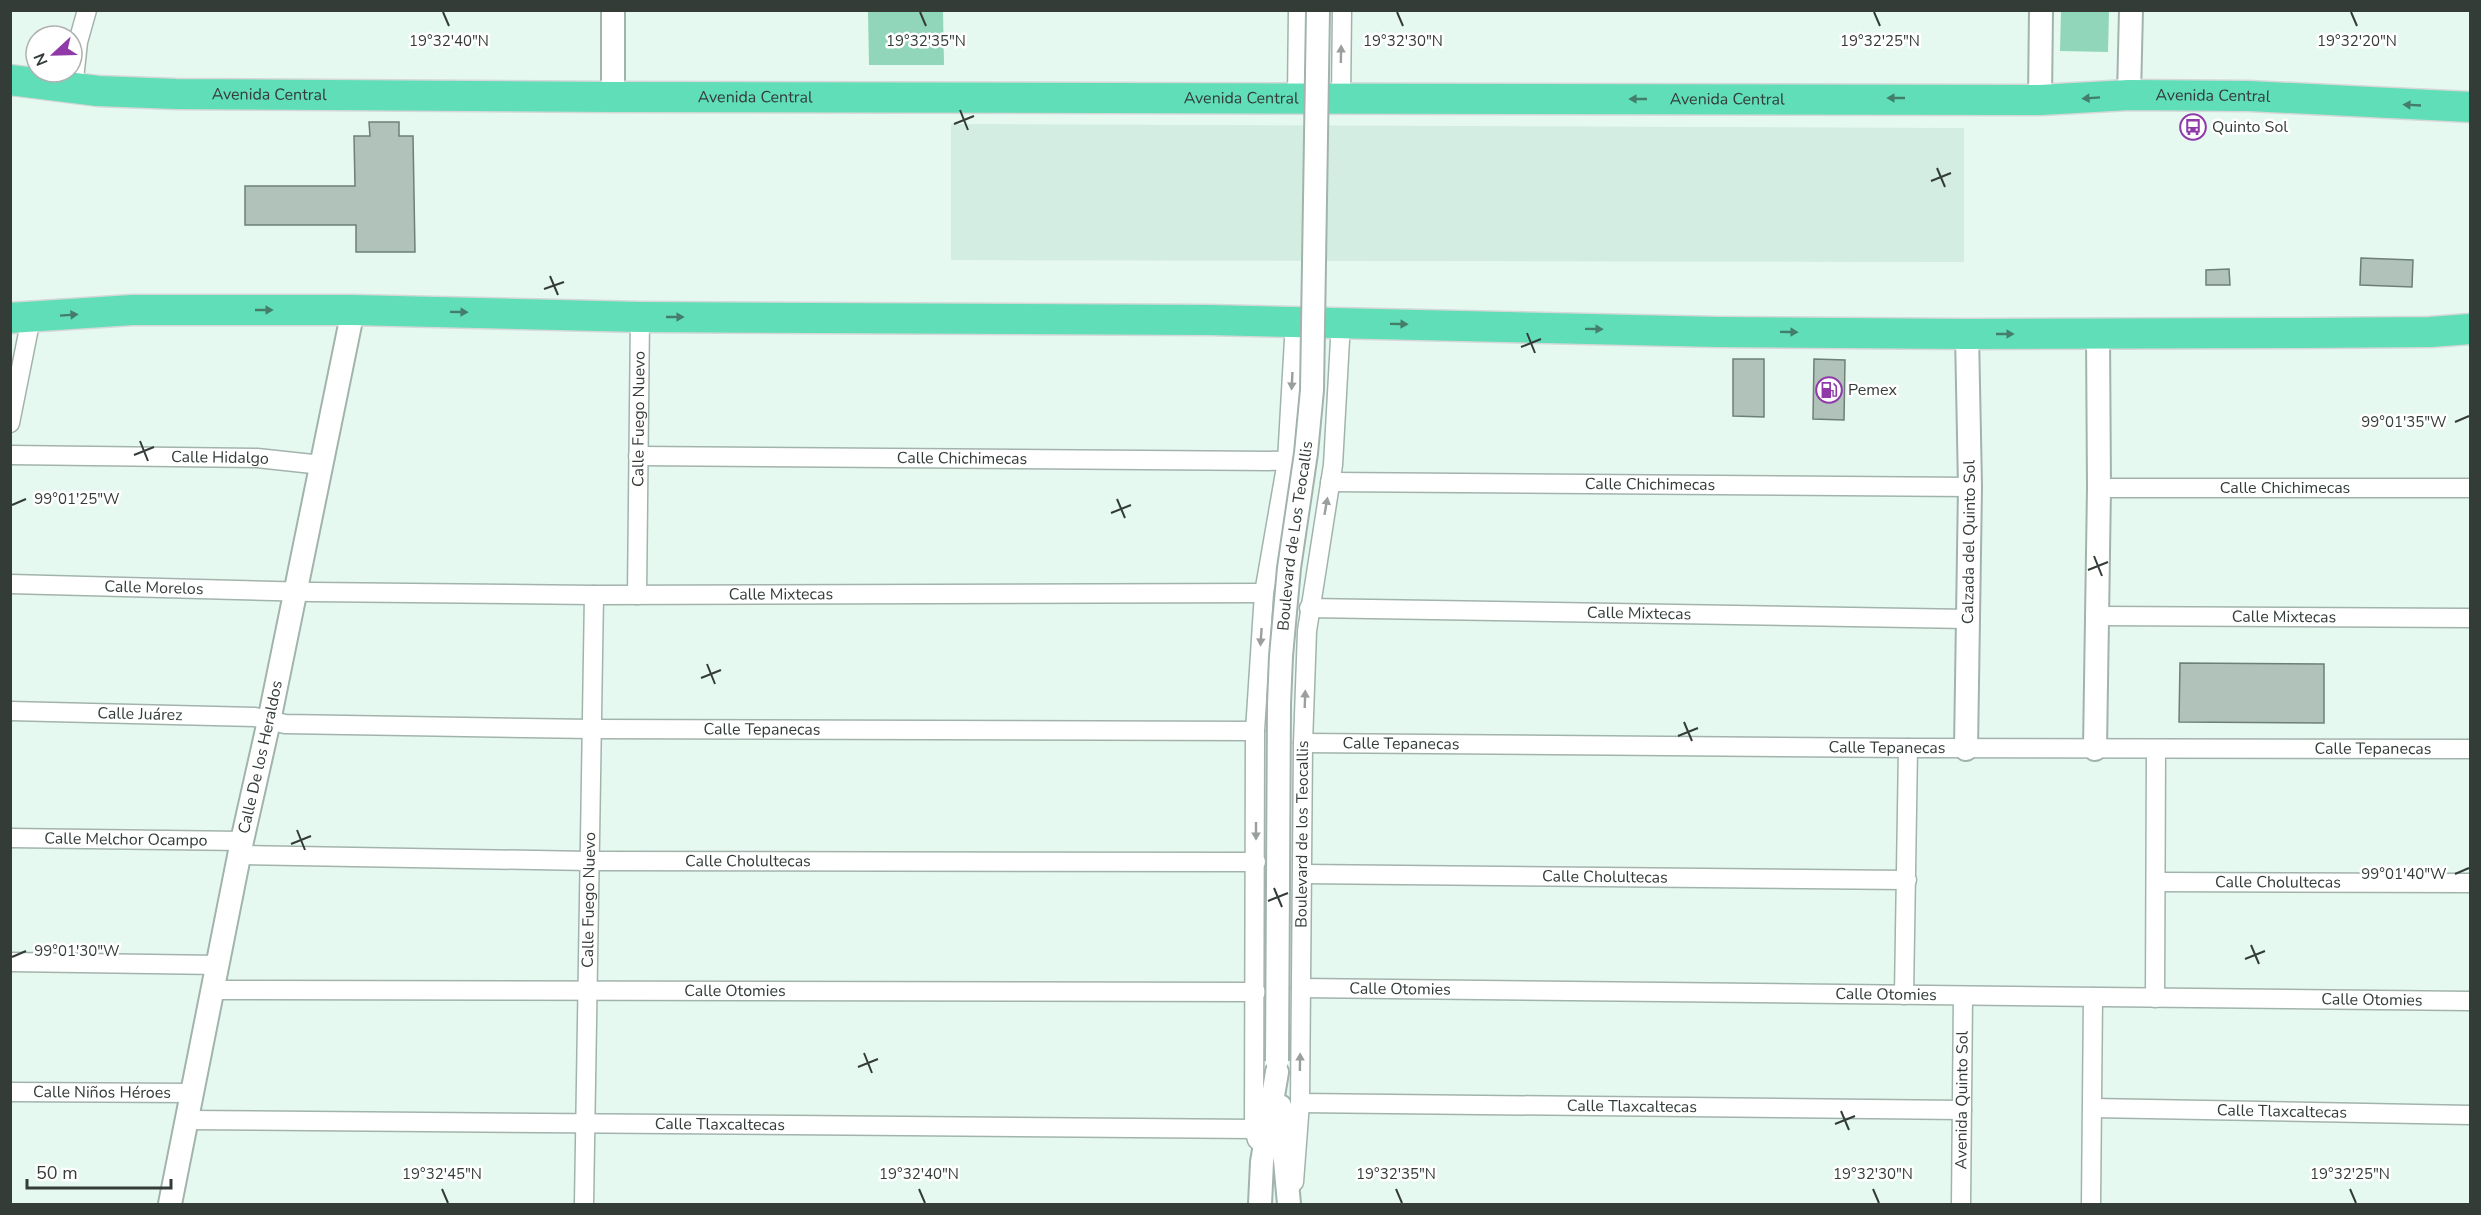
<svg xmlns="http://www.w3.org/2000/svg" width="2481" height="1215" viewBox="0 0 2481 1215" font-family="'Nunito Sans',sans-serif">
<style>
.built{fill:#d3ede3}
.green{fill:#91d5ba}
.building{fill:#b0c2ba;stroke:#6e7f78;stroke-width:1.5}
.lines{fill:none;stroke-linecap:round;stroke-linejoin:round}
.minor-casing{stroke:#a2b3ac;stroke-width:21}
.tertiary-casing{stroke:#a2b3ac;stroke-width:26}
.trunk-casing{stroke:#d6d8d7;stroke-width:33}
.minor{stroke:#fff;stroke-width:18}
.tertiary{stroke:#fff;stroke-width:22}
.trunk{stroke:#5fdeb8;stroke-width:30}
.tertiary-bridge-casing{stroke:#a2b3ac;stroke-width:26;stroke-linecap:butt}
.tertiary-bridge{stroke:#fff;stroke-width:22}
.oneway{fill:#9a9e9c}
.oneway2{fill:#457d6b}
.ticks{fill:none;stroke:#343c38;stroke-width:2}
.labels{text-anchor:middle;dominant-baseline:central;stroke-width:5;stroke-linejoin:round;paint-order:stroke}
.street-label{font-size:16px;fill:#343c38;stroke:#fff}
.poi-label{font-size:16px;fill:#343c38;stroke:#fff;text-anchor:start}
.ticks-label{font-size:15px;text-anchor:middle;fill:#343c38;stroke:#fff;stroke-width:5;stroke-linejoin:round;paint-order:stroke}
</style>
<rect width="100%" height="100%" fill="#e6f9f1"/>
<path class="built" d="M951,124L1964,128V262L951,260Z"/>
<g class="green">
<path d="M868,11H943L944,65H869Z"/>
<path d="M2061,11H2109L2108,52L2060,51Z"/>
</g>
<g class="building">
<path d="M369,122H399V136H413L415,252H356V225H245V186H355L354,136H370Z"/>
<path d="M2361,258L2413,260L2412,287L2360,285Z"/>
<path d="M2229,269L2230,285H2206V270Z"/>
<path d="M1733,359H1764V417L1733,416Z"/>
<path d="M1814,359L1845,360L1844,420L1813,419Z"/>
<path d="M2180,663L2324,664V723L2179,722Z"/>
</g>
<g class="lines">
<g class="minor-casing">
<g id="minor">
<path d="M73,88L78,42L87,10"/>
<path d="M1297,97L1298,10"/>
<path d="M1341,98L1342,10"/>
<path d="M10,423L31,318"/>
<path id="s1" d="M10,455L257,458L322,465"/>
<path id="s2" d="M638,456L1287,461"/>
<path id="s3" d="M1330,482L1970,487"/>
<path id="s4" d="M2099,488H2470"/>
<path id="s5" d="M10,584L312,592L594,595L1264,593"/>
<path id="s6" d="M637,595L640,317"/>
<path id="s7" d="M1309,608L1968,619"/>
<path id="s8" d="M2098,616L2470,618"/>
<path id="s9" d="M10,711L255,717L285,724L591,729L1255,731"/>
<path id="s10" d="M1303,743L1908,748L2470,749"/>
<path id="s11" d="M10,838L242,841"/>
<path id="s12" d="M240,855L589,861L1256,862"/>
<path id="s13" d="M1303,874L1907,880"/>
<path id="s14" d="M2156,882L2470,883"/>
<path d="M10,962L219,965"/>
<path id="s15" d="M1301,988L2470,1001"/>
<path id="s16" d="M213,990L1256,992"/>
<path d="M1904,995L1908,748"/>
<path d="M2155,998L2156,749"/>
<path id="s17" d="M10,1092L192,1093"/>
<path id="s18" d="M1300,1103L1962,1110"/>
<path id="s19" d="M2093,1108L2470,1115"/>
<path id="s20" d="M186,1120L1254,1129"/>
<path d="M1257,1140L1254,1129L1255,731L1264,593L1287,461L1295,322"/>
<path id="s21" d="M1294,1182L1300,1103L1303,743L1307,631L1333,465L1341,322"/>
<path id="s22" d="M584,1204L594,595"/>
<path id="s23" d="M1961,1204L1963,997"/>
<path d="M2091,1204L2093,997"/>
</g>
</g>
<g class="tertiary-casing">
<g id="tertiary">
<path d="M2129,95L2131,10"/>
<path d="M613,97V10"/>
<path d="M2040,100L2041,10"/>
<path id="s24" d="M1966,749L1970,487L1967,334"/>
<path d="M2095,749L2099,488L2098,334"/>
<path d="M1280,1106L1289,1204"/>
<path id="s25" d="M170,1204L242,841L269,721L353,310"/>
<path d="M1260,1204L1262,1162L1277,1072"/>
</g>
</g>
<g class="trunk-casing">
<g id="trunk">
<path id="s26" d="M10,80L98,91L176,94L613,97L2040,100L2129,95L2249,96L2470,107"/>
<path d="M10,318L132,310H353L640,317L1209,320L1718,332L1967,334L2299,333L2430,332L2470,329"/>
</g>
</g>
<use href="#minor" class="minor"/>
<use href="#tertiary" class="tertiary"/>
<use href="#trunk" class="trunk"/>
<g class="tertiary-bridge-casing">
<g id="tertiary-bridge">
<path id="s27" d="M1277,1061L1279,704L1281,656L1289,568L1306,453L1312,390L1318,10"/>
</g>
</g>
<use href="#tertiary-bridge" class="tertiary-bridge"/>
</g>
<defs><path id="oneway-solid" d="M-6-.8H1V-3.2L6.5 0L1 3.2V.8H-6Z" transform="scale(1.5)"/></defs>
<g class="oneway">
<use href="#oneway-solid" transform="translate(1341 54) rotate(-89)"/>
<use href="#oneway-solid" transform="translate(1292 381) rotate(93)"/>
<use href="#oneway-solid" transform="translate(1326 506) rotate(-80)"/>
<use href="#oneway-solid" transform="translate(1261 637) rotate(94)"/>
<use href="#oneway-solid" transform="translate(1305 699) rotate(-88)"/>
<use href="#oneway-solid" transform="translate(1256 831) rotate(90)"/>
<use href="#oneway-solid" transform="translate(1300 1062) rotate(-89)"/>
</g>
<g class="oneway2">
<use href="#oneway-solid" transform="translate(1896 98) rotate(180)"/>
<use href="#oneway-solid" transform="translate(2091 98) rotate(176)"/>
<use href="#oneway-solid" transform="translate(1638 99) rotate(180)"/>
<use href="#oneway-solid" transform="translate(2412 105) rotate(-177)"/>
<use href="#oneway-solid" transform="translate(264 310)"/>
<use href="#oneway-solid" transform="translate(459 312) rotate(1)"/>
<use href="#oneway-solid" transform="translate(69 315) rotate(-4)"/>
<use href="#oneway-solid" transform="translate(675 317)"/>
<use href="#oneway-solid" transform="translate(1399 324) rotate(1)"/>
<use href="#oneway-solid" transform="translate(1594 329) rotate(1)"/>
<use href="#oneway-solid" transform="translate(1789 332) rotate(1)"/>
<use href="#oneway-solid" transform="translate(2005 334)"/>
</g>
<path class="ticks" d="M443,12L449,26M920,12L926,26M1397,12L1403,26M1874,12L1880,26M2351,12L2357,26M960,110L968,130M954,124L974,116M1937,168L1945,187M1931,181L1951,173M550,276L558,295M544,289L564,282M1527,333L1535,353M1521,347L1541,339M2455,422L2469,416M140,441L148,461M134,455L154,447M1117,499L1125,518M12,505L26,499M1111,513L1131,505M2094,556L2102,576M2088,570L2108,562M707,664L715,684M701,678L721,670M1684,722L1692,741M1678,736L1698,728M297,830L305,850M291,844L311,836M2455,874L2469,868M1274,888L1282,907M1268,901L1288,893M2251,945L2259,964M12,957L26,951M2245,959L2265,951M864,1053L872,1073M858,1067L878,1059M1841,1111L1849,1130M1835,1124L1855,1116M442,1189L448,1203M919,1189L925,1203M1396,1189L1402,1203M1873,1189L1879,1203M2350,1189L2356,1203"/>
<defs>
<g id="bus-ring" transform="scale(1.35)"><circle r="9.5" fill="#fff" stroke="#8f3aa8" stroke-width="1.5"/><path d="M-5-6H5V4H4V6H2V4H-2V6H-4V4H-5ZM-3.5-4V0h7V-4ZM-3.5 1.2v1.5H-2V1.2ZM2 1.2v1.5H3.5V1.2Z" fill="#8f3aa8"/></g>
<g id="fuel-ring" transform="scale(1.35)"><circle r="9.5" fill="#fff" stroke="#8f3aa8" stroke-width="1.5"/><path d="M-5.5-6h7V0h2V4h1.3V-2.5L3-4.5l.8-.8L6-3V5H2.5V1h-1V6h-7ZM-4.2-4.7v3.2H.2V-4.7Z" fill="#8f3aa8"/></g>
</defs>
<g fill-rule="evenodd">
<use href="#bus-ring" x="2193" y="127"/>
<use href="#fuel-ring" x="1829" y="390"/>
</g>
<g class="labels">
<g class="street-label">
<text stroke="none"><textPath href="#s26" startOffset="260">Avenida Central</textPath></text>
<text stroke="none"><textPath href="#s26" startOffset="2204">Avenida Central</textPath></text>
<text stroke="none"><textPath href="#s26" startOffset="746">Avenida Central</textPath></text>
<text stroke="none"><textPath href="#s26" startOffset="1232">Avenida Central</textPath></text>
<text stroke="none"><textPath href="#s26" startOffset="1718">Avenida Central</textPath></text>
<text stroke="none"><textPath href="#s6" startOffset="176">Calle Fuego Nuevo</textPath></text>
<text stroke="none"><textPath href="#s1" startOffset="210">Calle Hidalgo</textPath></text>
<text stroke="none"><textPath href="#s2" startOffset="324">Calle Chichimecas</textPath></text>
<text stroke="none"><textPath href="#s3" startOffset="320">Calle Chichimecas</textPath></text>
<text stroke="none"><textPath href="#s4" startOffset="186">Calle Chichimecas</textPath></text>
<text stroke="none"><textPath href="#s27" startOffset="526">Boulevard de Los Teocallis</textPath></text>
<text stroke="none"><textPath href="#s24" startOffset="207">Calzada del Quinto Sol</textPath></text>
<text stroke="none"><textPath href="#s5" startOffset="144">Calle Morelos</textPath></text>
<text stroke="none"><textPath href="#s5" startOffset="771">Calle Mixtecas</textPath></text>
<text stroke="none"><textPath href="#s7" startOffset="330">Calle Mixtecas</textPath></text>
<text stroke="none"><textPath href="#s8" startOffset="186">Calle Mixtecas</textPath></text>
<text stroke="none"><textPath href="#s9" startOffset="130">Calle Juárez</textPath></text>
<text stroke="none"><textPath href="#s9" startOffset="753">Calle Tepanecas</textPath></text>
<text stroke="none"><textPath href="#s10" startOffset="98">Calle Tepanecas</textPath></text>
<text stroke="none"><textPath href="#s10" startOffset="584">Calle Tepanecas</textPath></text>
<text stroke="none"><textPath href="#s10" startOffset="1070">Calle Tepanecas</textPath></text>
<text stroke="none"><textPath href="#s25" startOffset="456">Calle De los Heraldos</textPath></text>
<text stroke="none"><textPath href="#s21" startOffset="348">Boulevard de los Teocallis</textPath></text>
<text stroke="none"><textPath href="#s11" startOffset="116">Calle Melchor Ocampo</textPath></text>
<text stroke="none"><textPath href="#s12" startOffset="508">Calle Cholultecas</textPath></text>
<text stroke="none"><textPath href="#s13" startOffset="302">Calle Cholultecas</textPath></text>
<text stroke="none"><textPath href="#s14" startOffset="122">Calle Cholultecas</textPath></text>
<text stroke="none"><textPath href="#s22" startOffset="304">Calle Fuego Nuevo</textPath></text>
<text stroke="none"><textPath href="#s15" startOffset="99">Calle Otomies</textPath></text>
<text stroke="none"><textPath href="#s16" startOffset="522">Calle Otomies</textPath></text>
<text stroke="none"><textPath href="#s15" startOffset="585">Calle Otomies</textPath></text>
<text stroke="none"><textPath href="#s15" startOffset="1071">Calle Otomies</textPath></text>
<text stroke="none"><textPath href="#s17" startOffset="92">Calle Niños Héroes</textPath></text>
<text stroke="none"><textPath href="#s23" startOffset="104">Avenida Quinto Sol</textPath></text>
<text stroke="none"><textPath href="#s18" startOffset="332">Calle Tlaxcaltecas</textPath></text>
<text stroke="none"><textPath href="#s19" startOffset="189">Calle Tlaxcaltecas</textPath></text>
<text stroke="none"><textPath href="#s20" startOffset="534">Calle Tlaxcaltecas</textPath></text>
</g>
<g class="poi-label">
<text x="2212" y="127">Quinto Sol</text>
<text x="1848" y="390">Pemex</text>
</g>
</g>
<g class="ticks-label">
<text x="449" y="46">19°32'40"N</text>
<text x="926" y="46">19°32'35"N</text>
<text x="1403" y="46">19°32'30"N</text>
<text x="1880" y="46">19°32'25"N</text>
<text x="2357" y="46">19°32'20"N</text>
<text x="2404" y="427">99°01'35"W</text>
<text x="77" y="504">99°01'25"W</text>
<text x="2404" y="879">99°01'40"W</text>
<text x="77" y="956">99°01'30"W</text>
<text x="442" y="1179">19°32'45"N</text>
<text x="919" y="1179">19°32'40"N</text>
<text x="1396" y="1179">19°32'35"N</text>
<text x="1873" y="1179">19°32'30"N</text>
<text x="2350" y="1179">19°32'25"N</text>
</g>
<rect width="2481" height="1215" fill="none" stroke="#343c38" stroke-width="24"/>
<g transform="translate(54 54) rotate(248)"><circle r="28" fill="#ffffff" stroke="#aeb1af" stroke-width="1.5"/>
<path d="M0-4.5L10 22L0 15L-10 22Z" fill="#8f3aa8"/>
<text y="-9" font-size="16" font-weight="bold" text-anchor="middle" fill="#343c38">N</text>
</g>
<path d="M27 1179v9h144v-9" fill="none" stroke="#343c38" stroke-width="3"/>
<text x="36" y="1179" font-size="18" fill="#343c38" stroke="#ffffff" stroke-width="4.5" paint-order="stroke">50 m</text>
</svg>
